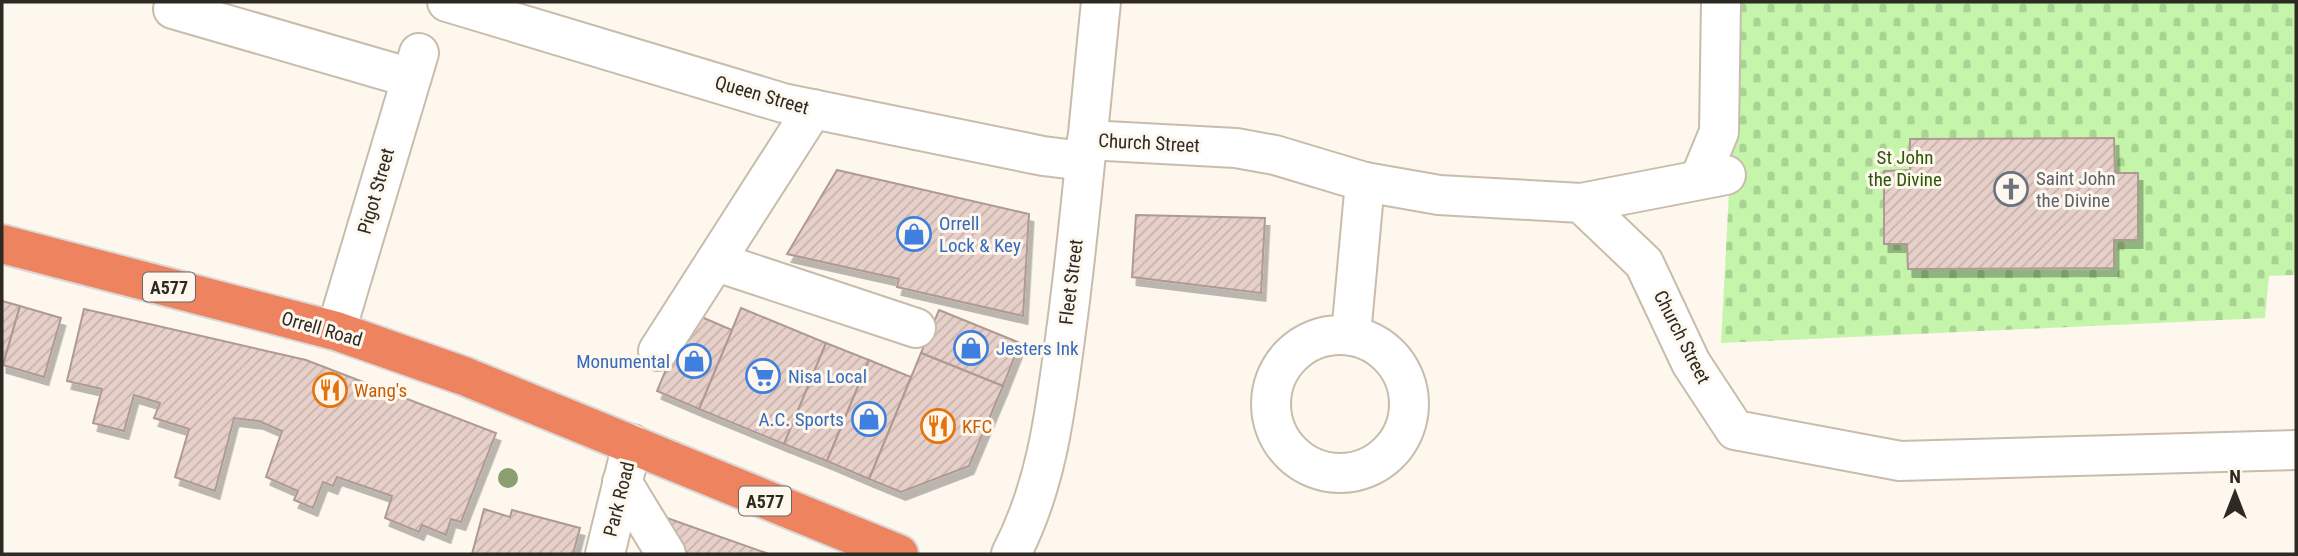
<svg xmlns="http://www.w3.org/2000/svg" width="2298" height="556" viewBox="0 0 2298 556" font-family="'Roboto Condensed',sans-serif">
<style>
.cemetery{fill:url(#cemetery-stones)}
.building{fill:url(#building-hatch);stroke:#af9a93;stroke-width:2;filter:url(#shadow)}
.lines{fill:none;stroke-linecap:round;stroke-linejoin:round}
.minor-casing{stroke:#c8bdac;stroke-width:42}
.highway-casing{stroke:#d9d8d7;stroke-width:42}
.minor{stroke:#fff;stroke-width:38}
.highway{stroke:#ee835f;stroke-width:38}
.tree{fill:#8a9e6f}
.labels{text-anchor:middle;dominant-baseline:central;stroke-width:6;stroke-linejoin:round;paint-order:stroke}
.shield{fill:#fef7ed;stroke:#6c6760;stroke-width:2}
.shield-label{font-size:18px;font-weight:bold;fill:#2d2923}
.street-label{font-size:19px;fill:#2d2923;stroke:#fef7ed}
.park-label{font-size:19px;fill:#2c5608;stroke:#fef7ed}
.worship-label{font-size:19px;fill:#5b616d;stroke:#fef7ed;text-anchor:start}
.shop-label{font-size:19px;fill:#366cbe;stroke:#fef7ed;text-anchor:start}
.food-label{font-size:19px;fill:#c56008;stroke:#fef7ed;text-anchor:start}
</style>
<defs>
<pattern id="cemetery-stones" width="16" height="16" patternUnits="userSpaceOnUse" patternTransform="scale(1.75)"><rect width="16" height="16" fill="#c5f5aa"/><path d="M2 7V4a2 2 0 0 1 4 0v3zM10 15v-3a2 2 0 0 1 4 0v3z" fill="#aad292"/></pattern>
<pattern id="building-hatch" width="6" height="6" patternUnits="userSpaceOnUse" patternTransform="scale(1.75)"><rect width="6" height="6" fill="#e6d0c9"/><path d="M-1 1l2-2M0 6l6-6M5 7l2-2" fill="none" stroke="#c6b3ac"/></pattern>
<filter id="shadow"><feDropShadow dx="4.5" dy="8" stdDeviation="0" flood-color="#0004"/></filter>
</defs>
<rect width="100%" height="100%" fill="#fef7ed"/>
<path class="cemetery" d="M1739,2H2296V275L2269,276L2265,318L1721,343Z"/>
<g class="building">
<path d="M2114,138L2115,173H2138V240H2114V268L1908,269L1907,244H1884V171L1910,170V139Z"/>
<path d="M837,170L1029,214L1023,316L897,287L899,279L787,254Z"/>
<path d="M1136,215L1265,218L1261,293L1132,277Z"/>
<path d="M2,301L20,306L3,365H2Z"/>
<path d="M20,306L61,318L44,377L3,365Z"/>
<path d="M741,308L826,343L784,444L699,409Z"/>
<path d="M84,309L306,360L496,433L461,522L451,519L446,535L422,525L419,532L385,518L392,496L337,477L333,486L323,482L313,508L294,500L298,491L266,477L282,431L259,421L234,418L215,491L175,477L189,429L154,418L160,403L134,395L124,431L93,423L102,389L67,381Z"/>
<path d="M939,310L1020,343L1003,386L921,353Z"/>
<path d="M690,312L732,330L699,409L657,391Z"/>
<path d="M826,343L869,360L827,461L784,444Z"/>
<path d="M921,353L1003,386L969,466L901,492L869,479Z"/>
<path d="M869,360L911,377L869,479L827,461Z"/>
<path d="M484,509L510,517L512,510L580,528L573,554H472Z"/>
<path d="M667,518L769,554H671L660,537Z"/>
</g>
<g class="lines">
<g class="minor-casing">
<g id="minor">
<path d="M447,2L783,103L1043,156L1084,161"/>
<path d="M173,9L411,78"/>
<path d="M1087,140L1236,148L1275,155L1365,182L1439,195L1581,203L1644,263L1691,363L1735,430L1900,461L2296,450"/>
<path d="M1700,178L1719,132L1721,2"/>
<path d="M1581,203L1726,175"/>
<path d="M717,262L916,328"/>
<path d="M336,331L419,53"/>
<circle cx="1340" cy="404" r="69"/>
<path d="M1351,335L1365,182"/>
<path d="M658,351L813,109"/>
<path d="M622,482L666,554"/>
<path d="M605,554L632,444"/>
<path d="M1011,554C1049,481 1056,404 1067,324C1081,217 1090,109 1101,2"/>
</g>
</g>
<g class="highway-casing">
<path id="highway" d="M2,244L336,331L464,376L899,554"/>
</g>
<use href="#minor" class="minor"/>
<use href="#highway" class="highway"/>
</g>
<circle class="tree" cx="508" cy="478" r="10"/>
<defs>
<g id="church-ring" transform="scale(1.75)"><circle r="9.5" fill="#fef7ed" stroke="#6b7280" stroke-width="1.5"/><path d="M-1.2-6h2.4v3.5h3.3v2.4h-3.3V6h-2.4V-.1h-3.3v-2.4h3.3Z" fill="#6b7280"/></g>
<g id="shop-ring" transform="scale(1.75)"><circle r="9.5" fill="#fef7ed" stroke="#3f7fe0" stroke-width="1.5"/><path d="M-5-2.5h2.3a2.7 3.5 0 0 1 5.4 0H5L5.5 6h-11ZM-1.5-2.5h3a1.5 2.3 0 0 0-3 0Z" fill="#3f7fe0"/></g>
<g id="supermarket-ring" transform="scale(1.75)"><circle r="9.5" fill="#fef7ed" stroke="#3f7fe0" stroke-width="1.5"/><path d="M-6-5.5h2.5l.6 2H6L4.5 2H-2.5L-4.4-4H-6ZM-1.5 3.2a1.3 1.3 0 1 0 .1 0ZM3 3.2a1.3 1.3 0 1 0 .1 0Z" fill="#3f7fe0"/></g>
<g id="restaurant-ring" transform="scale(1.75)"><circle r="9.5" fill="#fef7ed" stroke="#e8710a" stroke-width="1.5"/><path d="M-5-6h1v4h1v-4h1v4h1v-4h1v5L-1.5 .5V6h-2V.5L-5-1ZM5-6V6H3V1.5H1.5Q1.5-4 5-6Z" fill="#e8710a"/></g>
</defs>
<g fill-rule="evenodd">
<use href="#church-ring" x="2011" y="189"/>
<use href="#shop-ring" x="914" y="234"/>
<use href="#shop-ring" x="971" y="348"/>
<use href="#shop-ring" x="694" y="361"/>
<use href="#supermarket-ring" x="763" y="376"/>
<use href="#restaurant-ring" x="330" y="390"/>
<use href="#shop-ring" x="869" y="419"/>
<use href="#restaurant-ring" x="938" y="426"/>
</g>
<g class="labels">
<g class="shield">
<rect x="143" y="272.5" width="52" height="29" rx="5"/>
<rect x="739" y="486.5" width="52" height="29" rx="5"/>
</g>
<g class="shield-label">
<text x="169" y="287">A577</text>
<text x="765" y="501">A577</text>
</g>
<g class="street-label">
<text transform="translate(762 95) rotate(16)">Queen Street</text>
<text transform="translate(1149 143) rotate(3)">Church Street</text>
<text transform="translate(376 191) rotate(-74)">Pigot Street</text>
<text transform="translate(1071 282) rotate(-83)">Fleet Street</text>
<text transform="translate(322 329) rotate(16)">Orrell Road</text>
<text transform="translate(1682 337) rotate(63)">Church Street</text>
<text transform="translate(619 499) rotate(-76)">Park Road</text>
</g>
<g class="park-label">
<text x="1905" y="157">St John<tspan x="1905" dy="22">the Divine</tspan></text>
</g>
<g class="worship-label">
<text x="2036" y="178">Saint John<tspan x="2036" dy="22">the Divine</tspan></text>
</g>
<g class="shop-label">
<text x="939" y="223">Orrell<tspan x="939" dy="22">Lock &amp; Key</tspan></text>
<text x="996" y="348">Jesters Ink</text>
<text x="670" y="361" text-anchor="end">Monumental</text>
<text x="788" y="376">Nisa Local</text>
<text x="844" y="419" text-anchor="end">A.C. Sports</text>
</g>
<g class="food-label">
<text x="354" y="390">Wang's</text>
<text x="962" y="426">KFC</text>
</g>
</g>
<rect width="2298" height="556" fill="none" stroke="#2d2923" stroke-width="7"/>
<g transform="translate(2235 493)" stroke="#fef7ed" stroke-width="5" paint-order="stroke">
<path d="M0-5L12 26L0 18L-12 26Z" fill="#2d2923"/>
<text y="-10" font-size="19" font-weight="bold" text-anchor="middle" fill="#2d2923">N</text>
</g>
</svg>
